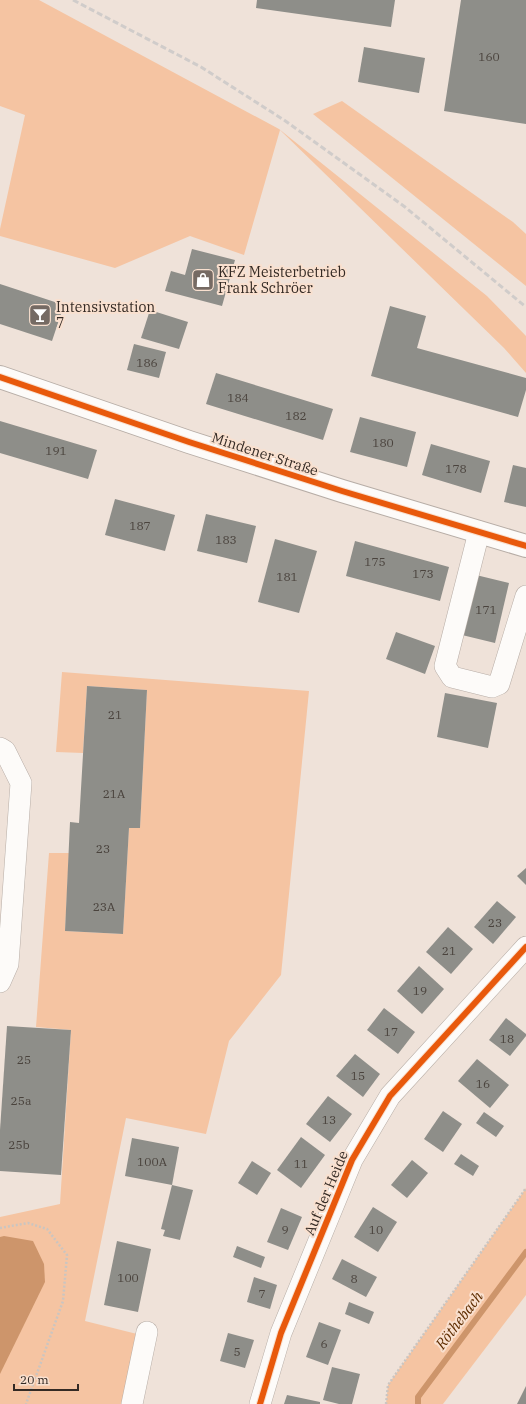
<svg xmlns="http://www.w3.org/2000/svg" width="526" height="1404" viewBox="0 0 526 1404" font-family="'IBM Plex Serif',serif">
<style>
.green{fill:#f5c4a2}
.water{fill:#cd956b}
.lines{fill:none;stroke-linecap:round;stroke-linejoin:round}
.stream{stroke:#cd956b;stroke-width:6}
.building{fill:#8e8e89}
.minor-casing{stroke:#b7ada6;stroke-width:22}
.major-casing{stroke:#b7ada6;stroke-width:24}
.path{stroke:#cac5c1;stroke-width:2.5;stroke-dasharray:2 2;stroke-linecap:butt}
.minor{stroke:#fdfbf9;stroke-width:21}
.major{stroke:#fdfbf9;stroke-width:22}
.rail{stroke:#d0ccca;stroke-width:3;stroke-dasharray:6 3;stroke-linecap:butt}
.cycleway-casing{stroke:#f9e0cf;stroke-width:8}
.cycleway{stroke:#e8590c;stroke-width:6}
.labels{text-anchor:middle;dominant-baseline:central;stroke-width:4;stroke-linejoin:round;paint-order:stroke}
.number-label{font-size:12px;fill:#4a433d}
.poi-label{font-size:14px;fill:#342a24;stroke:#f9e0cf;text-anchor:start}
.street-label{font-size:14px;fill:#342a24;stroke:#f9e0cf}
.water-label{font-size:15px;font-style:italic;fill:#5e2d00;stroke:#f9e0cf}
</style>
<rect width="100%" height="100%" fill="#efe2d9"/>
<g class="green">
<path d="M0,0H39L279,129L487,296L526,336V373L504,348L280,130L244,255L190,236L115,268L0,236V229L25,115L0,106Z"/>
<path d="M342,101L513,222L526,234V286L313,114Z"/>
<path d="M62,672L309,691L281,975L229,1041L206,1134L126,1118L85,1321L145,1336L128,1404H0V1217L60,1204L71,1030L36,1027L49,853H69L65,931L123,934L129,828H140L147,690L87,686L83,753L56,752Z"/>
<path d="M526,1188V1295L443,1404H386L388,1385Z"/>
</g>
<path class="water" d="M4,1236L33,1241L44,1264L45,1282L0,1374V1237Z"/>
<g class="lines">
<path class="stream" d="M418,1404V1397L526,1252"/>
</g>
<g class="building">
<path d="M257,0H395L391,27L256,8Z"/>
<path d="M461,0H526V124L444,111Z"/>
<path d="M364,47L425,58L419,93L358,82Z"/>
<path d="M192,249L235,260L222,306L165,291L171,271L185,275Z"/>
<path d="M0,284L64,305L52,341L0,324Z"/>
<path d="M390,306L426,316L417,348L526,378V390L518,417L371,376Z"/>
<path d="M150,310L188,322L179,349L141,338Z"/>
<path d="M134,344L166,352L159,378L127,370Z"/>
<path d="M216,373L333,409L323,440L206,404Z"/>
<path d="M360,417L416,432L407,467L350,452Z"/>
<path d="M0,421L97,450L88,479L0,453Z"/>
<path d="M431,444L490,461L481,493L422,475Z"/>
<path d="M513,465L526,468V507L504,502Z"/>
<path d="M115,499L175,515L165,551L105,535Z"/>
<path d="M206,514L256,526L247,563L197,551Z"/>
<path d="M275,539L317,551L299,613L258,602Z"/>
<path d="M355,541L449,567L440,601L346,576Z"/>
<path d="M476,575L509,583L495,643L462,635Z"/>
<path d="M396,632L435,646L425,674L386,659Z"/>
<path d="M87,686L147,690L140,828H129L123,934L65,931L70,822L79,823Z"/>
<path d="M445,693L497,703L488,748L437,737Z"/>
<path d="M526,868V885L517,876Z"/>
<path d="M497,901L516,917L493,944L474,927Z"/>
<path d="M448,927L473,949L451,974L426,952Z"/>
<path d="M419,966L444,989L422,1014L397,991Z"/>
<path d="M384,1008L415,1032L398,1054L367,1030Z"/>
<path d="M506,1018L526,1034V1036L510,1056L489,1040Z"/>
<path d="M7,1026L71,1030L61,1175L0,1171V1130Z"/>
<path d="M355,1054L380,1074L363,1097L336,1076Z"/>
<path d="M477,1059L509,1085L490,1108L458,1081Z"/>
<path d="M328,1096L352,1114L330,1142L306,1124Z"/>
<path d="M443,1111L462,1124L443,1152L424,1139Z"/>
<path d="M484,1112L504,1126L496,1137L476,1123Z"/>
<path d="M301,1137L325,1155L301,1188L277,1170Z"/>
<path d="M132,1138L179,1147L172,1185L125,1176Z"/>
<path d="M461,1154L479,1166L473,1176L454,1164Z"/>
<path d="M412,1160L428,1173L407,1198L391,1185Z"/>
<path d="M252,1161L271,1173L257,1195L238,1183Z"/>
<path d="M172,1185L193,1190L180,1240L163,1236L165,1230L161,1229Z"/>
<path d="M373,1207L397,1222L378,1252L354,1237Z"/>
<path d="M281,1208L302,1217L288,1250L267,1242Z"/>
<path d="M117,1241L151,1249L138,1312L104,1305Z"/>
<path d="M237,1246L265,1257L261,1268L233,1257Z"/>
<path d="M342,1259L377,1277L366,1297L332,1279Z"/>
<path d="M254,1277L277,1285L270,1309L247,1302Z"/>
<path d="M349,1302L374,1312L369,1324L345,1314Z"/>
<path d="M319,1322L341,1330L328,1365L306,1357Z"/>
<path d="M228,1333L254,1340L245,1368L220,1361Z"/>
<path d="M332,1367L360,1374L352,1404H339L323,1400Z"/>
<path d="M526,1386V1404H517Z"/>
<path d="M287,1395L320,1402V1404H284Z"/>
</g>
<g class="lines">
<g class="minor-casing">
<g id="minor">
<path d="M479,532L445,666L452,677L492,687L499,684L526,596"/>
<path d="M0,748L5,751L21,783L8,964L0,982"/>
<path d="M132,1404L147,1332"/>
<path d="M260,1404L281,1333L352,1160L390,1096L526,947"/>
</g>
</g>
<g class="major-casing">
<path id="major" d="M0,377L189,442L342,491L526,546"/>
</g>
<g class="path">
<path d="M0,1228L28,1223L47,1229L67,1255L63,1301L26,1404"/>
<path d="M386,1404L388,1385L526,1188"/>
</g>
<use href="#minor" class="minor"/>
<use href="#major" class="major"/>
<path class="rail" d="M73,0L201,67L284,120L405,207L526,307"/>
<g class="cycleway-casing">
<g id="cycleway">
<path d="M0,377L189,442L342,491L526,546"/>
<path d="M260,1404L281,1333L352,1160L390,1096L526,947"/>
</g>
</g>
<use href="#cycleway" class="cycleway"/>
</g>
<defs>
<g id="shop-square" transform="scale(1.15)"><rect x="-9" y="-9" width="18" height="18" rx="4" fill="#756a63" stroke="#f9e0cf"/><path d="M-5-2.5h2.3a2.7 3.5 0 0 1 5.4 0H5L5.5 6h-11ZM-1.5-2.5h3a1.5 2.3 0 0 0-3 0Z" fill="#fff"/></g>
<g id="bar-square" transform="scale(1.15)"><rect x="-9" y="-9" width="18" height="18" rx="4" fill="#756a63" stroke="#f9e0cf"/><path d="M-6-5H6L.8 .8V4.5H3.5V6h-7V4.5H-.8V.8Z" fill="#fff"/></g>
</defs>
<g fill-rule="evenodd">
<use href="#shop-square" x="203" y="280"/>
<use href="#bar-square" x="40" y="315"/>
</g>
<g class="labels">
<g class="number-label">
<text x="489" y="56">160</text>
<text x="147" y="362">186</text>
<text x="238" y="397">184</text>
<text x="296" y="415">182</text>
<text x="383" y="442">180</text>
<text x="56" y="450">191</text>
<text x="456" y="468">178</text>
<text x="140" y="525">187</text>
<text x="226" y="539">183</text>
<text x="375" y="561">175</text>
<text x="423" y="573">173</text>
<text x="287" y="576">181</text>
<text x="486" y="609">171</text>
<text x="115" y="714">21</text>
<text x="114" y="793">21A</text>
<text x="103" y="848">23</text>
<text x="104" y="906">23A</text>
<text x="495" y="922">23</text>
<text x="449" y="950">21</text>
<text x="420" y="990">19</text>
<text x="391" y="1031">17</text>
<text x="507" y="1038">18</text>
<text x="24" y="1059">25</text>
<text x="358" y="1075">15</text>
<text x="483" y="1083">16</text>
<text x="21" y="1100">25a</text>
<text x="329" y="1119">13</text>
<text x="19" y="1144">25b</text>
<text x="152" y="1161">100A</text>
<text x="301" y="1163">11</text>
<text x="285" y="1229">9</text>
<text x="376" y="1229">10</text>
<text x="128" y="1277">100</text>
<text x="354" y="1278">8</text>
<text x="262" y="1293">7</text>
<text x="324" y="1343">6</text>
<text x="237" y="1351">5</text>
</g>
<g class="poi-label">
<text x="218" y="272">KFZ Meisterbetrieb<tspan x="218" dy="16">Frank Schröer</tspan></text>
<text x="56" y="307">Intensivstation<tspan x="56" dy="16">7</tspan></text>
</g>
<g class="street-label">
<text transform="translate(265 454) rotate(18)">Mindener Straße</text>
<text transform="translate(326 1193) rotate(-67)">Auf der Heide</text>
</g>
<g class="water-label">
<text transform="translate(459 1320) rotate(-53)">Röthebach</text>
</g>
</g>
<path d="M14 1384v6h64v-6" fill="none" stroke="#342a24" stroke-width="2"/>
<text x="20" y="1384" font-size="12" fill="#342a24" stroke="#f9e0cf" stroke-width="3" paint-order="stroke">20 m</text>
</svg>
